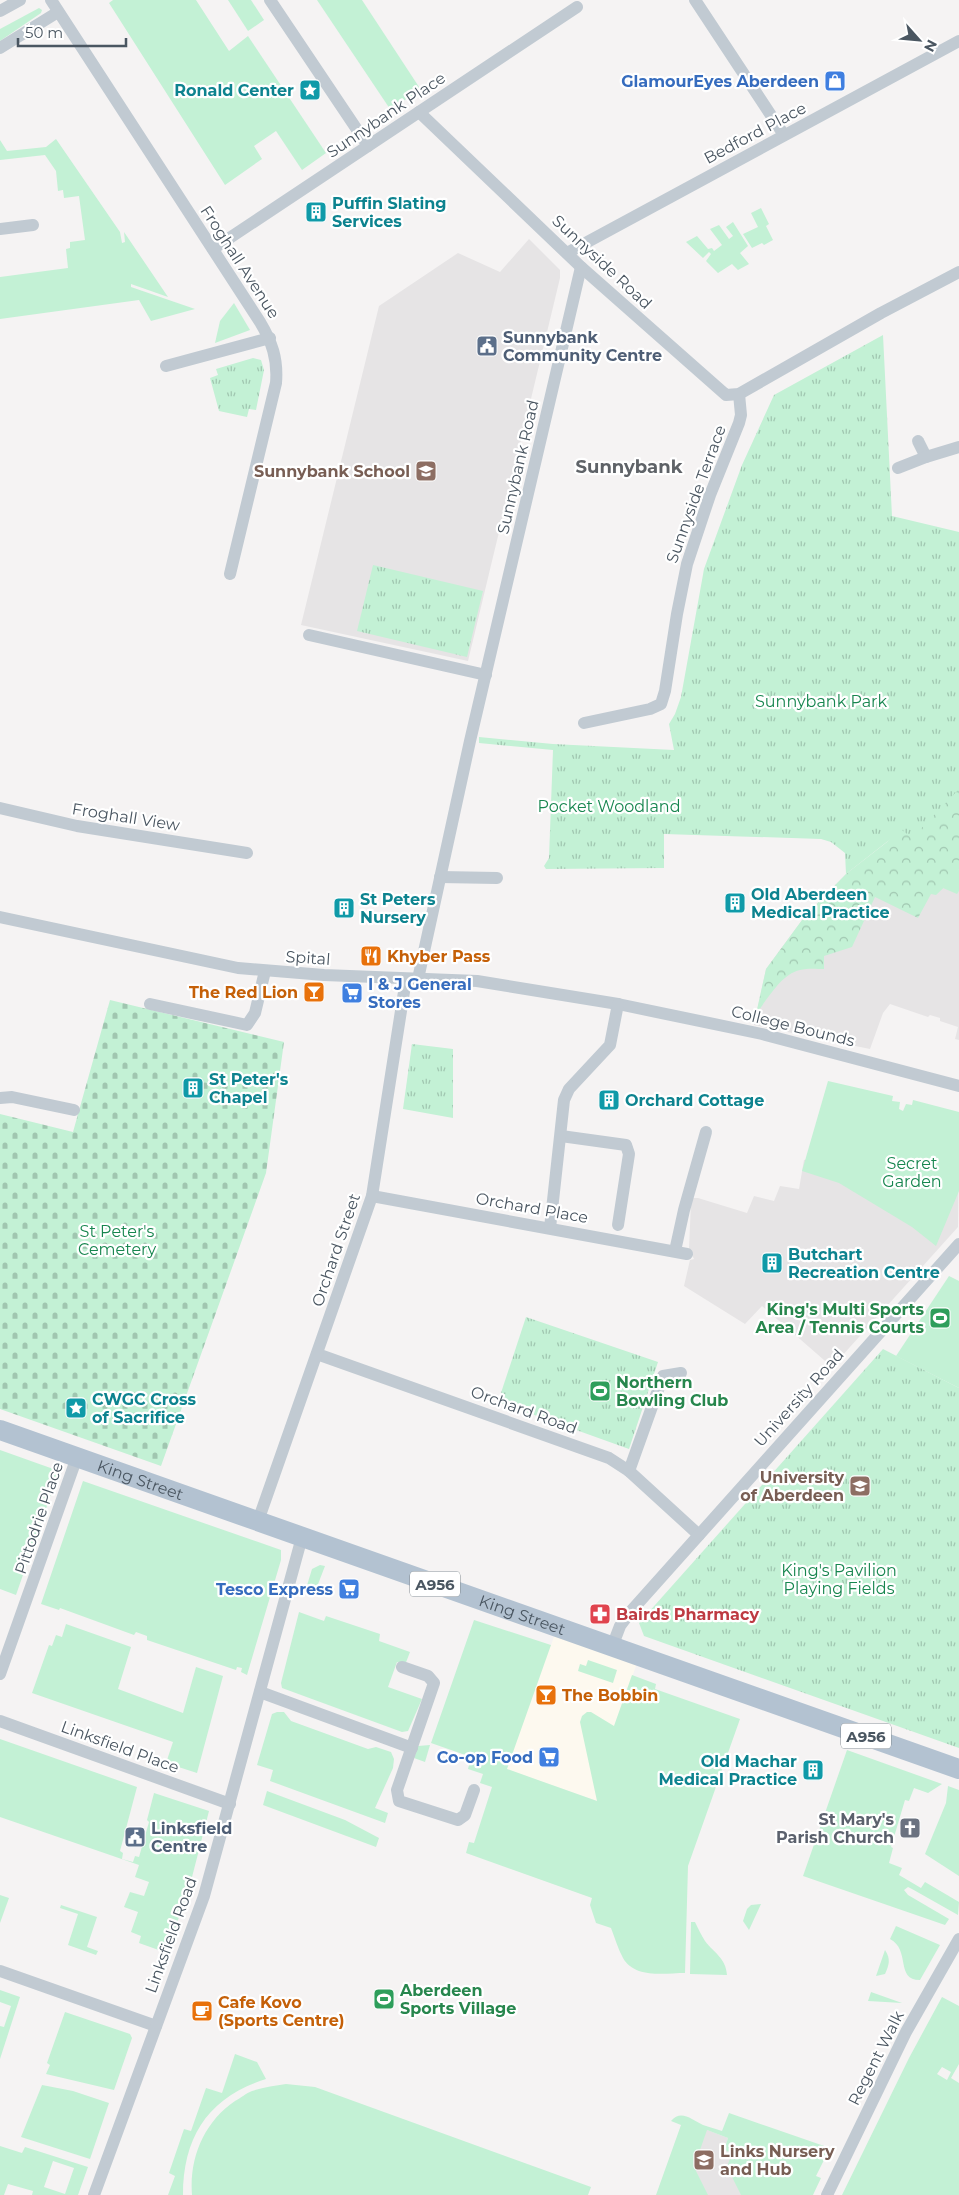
<svg xmlns="http://www.w3.org/2000/svg" width="959" height="2195" viewBox="0 0 959 2195" font-family="Montserrat,sans-serif">
<style>
.commercial{fill:#fdf9ef}
.education{fill:#e6e4e5}
.green{fill:#c3f1d5;fill-rule:evenodd}
.forest{fill:url(#forest-crowns)}
.cemetery{fill:url(#cemetery-stones)}
.park{fill:url(#park-tufts)}
.lines{fill:none;stroke-linecap:round;stroke-linejoin:round}
.minor{stroke:#c1cad2;stroke-width:12}
.primary{stroke:#b3c2d1;stroke-width:20}
.labels{text-anchor:middle;dominant-baseline:central;stroke-width:4.5;stroke-linejoin:round;paint-order:stroke}
.shield{fill:#fff;stroke:#808990;stroke-width:1}
.shield-label{font-size:15px;font-weight:bold;fill:#4a5661}
.shop-label{font-size:16px;font-weight:bold;fill:#366cbe;stroke:#fff;text-anchor:end}
.culture-label{font-size:16px;font-weight:bold;fill:#0d838f;stroke:#fff;text-anchor:start}
.street-label{font-size:16px;fill:#4a5661;stroke:#fff}
.service-label{font-size:16px;font-weight:bold;fill:#4e5e75;stroke:#fff;text-anchor:start}
.education-label{font-size:16px;font-weight:bold;fill:#785e54;stroke:#fff;text-anchor:end}
.park-label{font-size:16px;fill:#17864f;stroke:#fff}
.food-label{font-size:16px;font-weight:bold;fill:#c56008;stroke:#fff;text-anchor:start}
.leisure-label{font-size:16px;font-weight:bold;fill:#27864d;stroke:#fff;text-anchor:start}
.health-label{font-size:16px;font-weight:bold;fill:#be3a42;stroke:#fff;text-anchor:start}
.worship-label{font-size:16px;font-weight:bold;fill:#5b616d;stroke:#fff;text-anchor:end}
.neighbourhood-label{font-size:18px;font-weight:bold;fill:#5f6368;stroke:#fff}
</style>
<defs>
<pattern id="forest-crowns" width="20" height="18" patternUnits="userSpaceOnUse" patternTransform="scale(1.25)"><rect width="20" height="18" fill="#c3f1d5"/><path d="M2 6a3 3 0 1 1 6 0M12 15a3 3 0 1 1 6 0" fill="none" stroke="#a0c6b0"/></pattern>
<pattern id="cemetery-stones" width="16" height="16" patternUnits="userSpaceOnUse" patternTransform="scale(1.25)"><rect width="16" height="16" fill="#c3f1d5"/><path d="M2 7V4a2 2 0 0 1 4 0v3zM10 15v-3a2 2 0 0 1 4 0v3z" fill="#a0c6b0"/></pattern>
<pattern id="park-tufts" width="24" height="20" patternUnits="userSpaceOnUse" patternTransform="scale(1.25)"><rect width="24" height="20" fill="#c3f1d5"/><path d="M3 7l-1-3M5 7V3M7 7l1-3M15 17l-1-3M17 17v-4M19 17l1-3" fill="none" stroke="#a0c6b0"/></pattern>
</defs>
<rect width="100%" height="100%" fill="#f5f3f3"/>
<path class="commercial" d="M557,1629L639,1658L605,1751L597,1801L503,1768L538,1641L551,1645Z"/>
<g class="education">
<path d="M529,239L560,270V278L468,661L301,625L379,306L458,253L500,272Z"/>
<path d="M959,789V1040L955,1039L958,1027L940,1021V1018L930,1015L928,1017L890,1004L883,1013L870,1049L754,1025L766,969L805,916L846,874Z"/>
<path d="M959,1135L958,1227L832,1367L762,1306L745,1324L684,1286L690,1260L694,1259L689,1249L691,1202L693,1198H698L747,1213L754,1196L774,1201L780,1186L799,1189L804,1160Z"/>
<path d="M689,2123L728,2138L724,2150L732,2153L752,2195H668Z"/>
</g>
<g class="green">
<path d="M113,0H196L229,51L248,36L326,153L302,170L276,131L254,146L262,159L225,185L109,3Z"/>
<path d="M228,0H251L264,20L248,31Z"/>
<path d="M317,0H362L421,90L390,109Z"/>
<path d="M39,8L42,10L41,13L0,41V29Z"/>
<path d="M56,139L120,232L122,243L125,242L124,232L168,297L131,284V287L195,309L151,321L139,300L0,319V277L68,268L66,249L70,248V242L85,240L79,196L64,198L63,190L58,191L56,171L45,155L0,160V140L7,151L46,147Z"/>
<path d="M761,208L769,224L766,226L773,240L764,245L762,243L752,248L743,234L758,227L751,213Z"/>
<path d="M733,222L748,246L740,253L749,264L738,270L732,264L718,273L706,261L711,254L709,252L703,258L686,242L697,236L708,249L712,248L714,251L722,245L710,229L719,225L729,239L733,236L726,227Z"/>
<path d="M234,303L250,330L215,343L220,321Z"/>
<path d="M959,869V891L957,894L943,888Z"/>
<path d="M828,1081L893,1096L892,1101L900,1102L899,1109L903,1111L906,1104L912,1105L913,1100L959,1112V1191L936,1246L912,1227L839,1183L802,1171Z"/>
<path d="M949,1276L959,1281V1388L896,1356Z"/>
<path d="M0,1450L59,1471L16,1595L0,1589Z"/>
<path d="M83,1481L281,1550V1560L247,1675L241,1672L242,1668L237,1667L236,1670L147,1640V1636L136,1632L134,1635L60,1608L59,1610L41,1604Z"/>
<path d="M320,1565L325,1566L315,1592H305L312,1569Z"/>
<path d="M299,1612L324,1621L326,1616L380,1634L379,1641L410,1652L405,1665L397,1662L388,1687L422,1699L408,1731L402,1732L282,1688L281,1683Z"/>
<path d="M474,1620L551,1645L507,1769L597,1801L580,1722L582,1716L587,1712H591L614,1726L632,1675L656,1684L655,1689L740,1719L688,1866L685,1973C665,1973 635,1979 623,1958C618,1949 615,1938 611,1928L596,1923L590,1905L592,1898L466,1853L469,1842L474,1843L492,1787L480,1783L483,1774L468,1769L471,1757L431,1743Z"/>
<path d="M66,1624L131,1647L118,1689L183,1713L196,1667L223,1676L197,1773L166,1763L173,1742L32,1693L49,1645L52,1646L56,1635L62,1637Z"/>
<path d="M588,1660L617,1670L613,1683L578,1671L580,1664L586,1666Z"/>
<path d="M277,1712H284L291,1721L368,1749L376,1747L391,1752L394,1759L393,1768L375,1808L388,1813L385,1823L270,1781L273,1770L257,1765L272,1714Z"/>
<path d="M0,1739L137,1787L120,1851L123,1853L122,1859L133,1862L135,1856L139,1857L149,1822L147,1820L154,1793L209,1811L191,1881L167,1953L139,1943L141,1936L131,1932L138,1912L124,1907L130,1892L144,1896L149,1882L135,1877L139,1865L0,1817Z"/>
<path d="M430,1745L425,1762L414,1758L418,1746Z"/>
<path d="M847,1750L942,1784L928,1793L914,1788L909,1801L905,1800L891,1847L893,1848L889,1863L902,1868L899,1875L921,1888L925,1882L959,1902L958,1915L912,1889L908,1887L904,1890L908,1895L949,1919L945,1925L803,1876Z"/>
<path d="M948,1786L959,1790V1876L925,1854L946,1803Z"/>
<path d="M267,1791L345,1820L379,1838L376,1847L263,1805Z"/>
<path d="M0,1895L9,1898L0,1923Z"/>
<path d="M761,1904L749,1930L743,1921L747,1909L751,1905Z"/>
<path d="M61,1905L97,1917L87,1947L98,1951L96,1955L68,1945L78,1914L60,1908Z"/>
<path d="M691,1922H695C698,1928 701,1935 705,1941C714,1953 726,1958 727,1975L690,1974Z"/>
<path d="M896,1926L940,1945L920,1980C895,1980 911,1950 890,1939Z"/>
<path d="M885,1950C891,1959 889,1965 885,1974L876,1976Z"/>
<path d="M0,1990L20,1997L0,2059V2026L4,2027L11,2006L0,2002Z"/>
<path d="M871,1992L902,2003L868,2001Z"/>
<path d="M942,1997L959,2006V2064L951,2078L959,2083V2195H842L909,2058ZM942,2067L951,2072L947,2080L937,2074Z"/>
<path d="M65,2012L130,2034L132,2038L114,2090L46,2074L50,2065L47,2063Z"/>
<path d="M235,2054L257,2062L266,2079C209,2097 183,2136 183,2195H168L175,2176L169,2173L184,2129L191,2131L206,2088L222,2093Z"/>
<path d="M286,2084L315,2087L591,2187L588,2195H192C189,2158 204,2122 235,2101C241,2098 246,2093 252,2091C263,2087 275,2086 286,2084Z"/>
<path d="M42,2085L73,2091L109,2103L90,2159L21,2137Z"/>
<path d="M729,2113L830,2148L816,2176L821,2178L813,2195H741L727,2167L732,2153L724,2150L728,2138L707,2130L694,2167L708,2195H656L681,2125L671,2121C681,2109 692,2120 703,2125C709,2127 716,2129 722,2131Z"/>
<path d="M0,2146L22,2153L25,2147L88,2167L78,2195H32L33,2191L8,2184L4,2195H0ZM53,2161L74,2168L65,2194L44,2187Z"/>
</g>
<path class="forest" d="M959,757V869L953,879L936,895L931,894L918,918L875,897L852,947L824,956V969C817,969 808,968 800,970C781,974 767,1000 756,1014L766,969L805,916L846,874L887,842Z"/>
<path class="cemetery" d="M110,1000L284,1042L266,1173L161,1466L0,1409V1114L73,1132Z"/>
<g class="park">
<path d="M883,335L892,516L959,532V789L912,838L902,830L846,874L845,853L831,842L821,839L664,834V868L546,869L544,866L549,858L553,750L479,743V737L553,744L674,750L669,724L675,714L681,697L704,569L742,465L774,395Z"/>
<path d="M253,358L261,360L264,370L256,410L249,409L247,417L219,411L210,378L218,375L216,369Z"/>
<path d="M373,565L483,591L467,657L357,631Z"/>
<path d="M412,1044L453,1049V1118L403,1109Z"/>
<path d="M526,1317L658,1362L629,1449L498,1402Z"/>
<path d="M883,1349L959,1388V1748L644,1636L639,1623Z"/>
</g>
<g class="lines">
<g class="minor">
<path d="M51,0L260,322C272,342 278,359 276,383L230,574"/>
<path d="M270,0L368,146"/>
<path d="M695,0L784,135"/>
<path d="M0,11L20,0"/>
<path d="M0,48L58,12"/>
<path d="M419,112L581,267L726,395L739,394L881,313L959,272"/>
<path d="M0,229L33,225"/>
<path d="M213,249L577,7"/>
<path d="M567,253L959,41"/>
<path d="M166,366L270,338"/>
<path d="M918,441L926,457"/>
<path d="M898,468L926,457L959,447"/>
<path d="M309,635L486,675"/>
<path d="M584,723L650,709L661,704L665,691L677,614L687,564L710,495L739,423L741,415L739,394"/>
<path d="M0,808L77,826L247,853"/>
<path d="M440,877L497,878"/>
<path d="M0,917L238,968L324,975L477,981L618,1004L762,1034L959,1086"/>
<path d="M418,979L470,741L581,267"/>
<path d="M150,1004L247,1025L255,1013L265,971"/>
<path d="M0,1098L12,1097L74,1110"/>
<path d="M561,1136L626,1145L629,1154L618,1225"/>
<path d="M372,1196L687,1254"/>
<path d="M550,1228L564,1100L569,1089L610,1045L618,1004"/>
<path d="M675,1251L684,1210L706,1132"/>
<path d="M317,1354L609,1458L629,1471L699,1535"/>
<path d="M629,1471L663,1376L681,1373"/>
<path d="M258,1521L372,1196L406,979"/>
<path d="M612,1647L620,1626L632,1610L959,1244"/>
<path d="M402,1667L428,1676L434,1683L397,1790L399,1801L458,1820L465,1815L474,1790"/>
<path d="M0,1674L77,1457"/>
<path d="M260,1692L412,1748"/>
<path d="M0,1721L230,1804"/>
<path d="M0,1971L156,2026"/>
<path d="M94,2195L204,1896L302,1537"/>
<path d="M827,2195L906,2032L959,1939"/>
</g>
<path class="primary" id="s1" d="M0,1430L959,1769"/>
</g>
<defs>
<g id="shop-square" transform="scale(1.125)"><rect x="-9" y="-9" width="18" height="18" rx="4" fill="#3f7fe0" stroke="#fff"/><path d="M-5-2.5h2.3a2.7 3.5 0 0 1 5.4 0H5L5.5 6h-11ZM-1.5-2.5h3a1.5 2.3 0 0 0-3 0Z" fill="#fff"/></g>
<g id="sight-square" transform="scale(1.125)"><rect x="-9" y="-9" width="18" height="18" rx="4" fill="#0f9aa8" stroke="#fff"/><path d="M0-6L1.8-2.2L6-1.7L2.9 1.2L3.7 5.4L0 3.3L-3.7 5.4L-2.9 1.2L-6-1.7L-1.8-2.2Z" fill="#fff"/></g>
<g id="building-square" transform="scale(1.125)"><rect x="-9" y="-9" width="18" height="18" rx="4" fill="#0f9aa8" stroke="#fff"/><path d="M-4-6H4V6H1V3H-1V6H-4ZM-2.5-4.3h1.7v1.8h-1.7ZM.8-4.3h1.7v1.8H.8ZM-2.5-1h1.7V.8h-1.7ZM.8-1h1.7V.8H.8Z" fill="#fff"/></g>
<g id="civic-square" transform="scale(1.125)"><rect x="-9" y="-9" width="18" height="18" rx="4" fill="#5c6f8a" stroke="#fff"/><path d="M-.6-6.5H3V-4.5H.6V-3L4-1V1h2V6H-6V1h2V-1L-.6-3ZM-1.2 2.5V6h2.4V2.5Z" fill="#fff"/></g>
<g id="school-square" transform="scale(1.125)"><rect x="-9" y="-9" width="18" height="18" rx="4" fill="#8d6e63" stroke="#fff"/><path d="M0-5L7-2L0 1L-7-2ZM-4 1L0 2.5L4 1V4Q0 6-4 4Z" fill="#fff"/></g>
<g id="restaurant-square" transform="scale(1.125)"><rect x="-9" y="-9" width="18" height="18" rx="4" fill="#e8710a" stroke="#fff"/><path d="M-5-6h1v4h1v-4h1v4h1v-4h1v5L-1.5 .5V6h-2V.5L-5-1ZM5-6V6H3V1.5H1.5Q1.5-4 5-6Z" fill="#fff"/></g>
<g id="bar-square" transform="scale(1.125)"><rect x="-9" y="-9" width="18" height="18" rx="4" fill="#e8710a" stroke="#fff"/><path d="M-6-5H6L.8 .8V4.5H3.5V6h-7V4.5H-.8V.8Z" fill="#fff"/></g>
<g id="supermarket-square" transform="scale(1.125)"><rect x="-9" y="-9" width="18" height="18" rx="4" fill="#3f7fe0" stroke="#fff"/><path d="M-6-5.5h2.5l.6 2H6L4.5 2H-2.5L-4.4-4H-6ZM-1.5 3.2a1.3 1.3 0 1 0 .1 0ZM3 3.2a1.3 1.3 0 1 0 .1 0Z" fill="#fff"/></g>
<g id="stadium-square" transform="scale(1.125)"><rect x="-9" y="-9" width="18" height="18" rx="4" fill="#2e9e5b" stroke="#fff"/><path d="M0-5a6.5 5 0 1 0 0 10a6.5 5 0 1 0 0-10ZM-3.5-1.8h7v3.6h-7Z" fill="#fff"/></g>
<g id="university-square" transform="scale(1.125)"><rect x="-9" y="-9" width="18" height="18" rx="4" fill="#8d6e63" stroke="#fff"/><path d="M0-5L7-2L0 1L-7-2ZM-4 1L0 2.5L4 1V4Q0 6-4 4Z" fill="#fff"/></g>
<g id="pharmacy-square" transform="scale(1.125)"><rect x="-9" y="-9" width="18" height="18" rx="4" fill="#e0444e" stroke="#fff"/><path d="M-2-6h4v4h4v4h-4v4h-4v-4h-4v-4h4Z" fill="#fff"/></g>
<g id="church-square" transform="scale(1.125)"><rect x="-9" y="-9" width="18" height="18" rx="4" fill="#6b7280" stroke="#fff"/><path d="M-1.2-6h2.4v3.5h3.3v2.4h-3.3V6h-2.4V-.1h-3.3v-2.4h3.3Z" fill="#fff"/></g>
<g id="cafe-square" transform="scale(1.125)"><rect x="-9" y="-9" width="18" height="18" rx="4" fill="#e8710a" stroke="#fff"/><path d="M-5.5-4.5H6V0H3Q3 3.5 0 3.5H-2.5Q-5.5 3.5-5.5 0ZM3-3.2v2h1.7v-2ZM-6 4.5H4V6H-6Z" fill="#fff"/></g>
</defs>
<g fill-rule="evenodd">
<use href="#shop-square" x="835" y="81"/>
<use href="#sight-square" x="310" y="90"/>
<use href="#building-square" x="316" y="212"/>
<use href="#civic-square" x="487" y="346"/>
<use href="#school-square" x="426" y="471"/>
<use href="#building-square" x="735" y="903"/>
<use href="#building-square" x="344" y="908"/>
<use href="#restaurant-square" x="371" y="956"/>
<use href="#bar-square" x="314" y="992"/>
<use href="#supermarket-square" x="352" y="993"/>
<use href="#building-square" x="193" y="1088"/>
<use href="#building-square" x="609" y="1100"/>
<use href="#building-square" x="772" y="1263"/>
<use href="#stadium-square" x="940" y="1318"/>
<use href="#stadium-square" x="600" y="1391"/>
<use href="#sight-square" x="76" y="1408"/>
<use href="#university-square" x="860" y="1486"/>
<use href="#supermarket-square" x="349" y="1589"/>
<use href="#pharmacy-square" x="600" y="1614"/>
<use href="#bar-square" x="546" y="1695"/>
<use href="#supermarket-square" x="549" y="1757"/>
<use href="#building-square" x="813" y="1770"/>
<use href="#church-square" x="910" y="1828"/>
<use href="#civic-square" x="135" y="1837"/>
<use href="#stadium-square" x="384" y="1999"/>
<use href="#cafe-square" x="202" y="2011"/>
<use href="#school-square" x="704" y="2160"/>
</g>
<g class="labels">
<g class="shield">
<rect x="410" y="1571.5" width="50" height="25" rx="4"/>
<rect x="841" y="1723.5" width="50" height="25" rx="4"/>
</g>
<g class="shield-label">
<text x="435" y="1584">A956</text>
<text x="866" y="1736">A956</text>
</g>
<g class="shop-label">
<text x="819" y="81">GlamourEyes Aberdeen</text>
<text x="368" y="984" text-anchor="start">I &amp; J General<tspan x="368" dy="18">Stores</tspan></text>
<text x="333" y="1589">Tesco Express</text>
<text x="533" y="1757">Co-op Food</text>
</g>
<g class="culture-label">
<text x="294" y="90" text-anchor="end">Ronald Center</text>
<text x="332" y="203">Puffin Slating<tspan x="332" dy="18">Services</tspan></text>
<text x="751" y="894">Old Aberdeen<tspan x="751" dy="18">Medical Practice</tspan></text>
<text x="360" y="899">St Peters<tspan x="360" dy="18">Nursery</tspan></text>
<text x="209" y="1079">St Peter's<tspan x="209" dy="18">Chapel</tspan></text>
<text x="625" y="1100">Orchard Cottage</text>
<text x="788" y="1254">Butchart<tspan x="788" dy="18">Recreation Centre</tspan></text>
<text x="92" y="1399">CWGC Cross<tspan x="92" dy="18">of Sacrifice</tspan></text>
<text x="797" y="1761" text-anchor="end">Old Machar<tspan x="797" dy="18">Medical Practice</tspan></text>
</g>
<g class="street-label">
<text transform="translate(386 115) rotate(-34)">Sunnybank Place</text>
<text transform="translate(755 133) rotate(-28)">Bedford Place</text>
<text transform="translate(240 262) rotate(57)">Froghall Avenue</text>
<text transform="translate(602 262) rotate(43)">Sunnyside Road</text>
<text transform="translate(518 467) rotate(-77)">Sunnybank Road</text>
<text transform="translate(696 494) rotate(-70)">Sunnyside Terrace</text>
<text transform="translate(126 817) rotate(9)">Froghall View</text>
<text transform="translate(308 958) rotate(4)">Spital</text>
<text transform="translate(793 1026) rotate(14)">College Bounds</text>
<text transform="translate(532 1208) rotate(10)">Orchard Place</text>
<text transform="translate(336 1250) rotate(-71)">Orchard Street</text>
<text transform="translate(799 1398) rotate(-48)">University Road</text>
<text transform="translate(524 1410) rotate(20)">Orchard Road</text>
<text stroke="none"><textPath href="#s1" startOffset="149">King Street</textPath></text>
<text transform="translate(39 1518) rotate(-71)">Pittodrie Place</text>
<text stroke="none"><textPath href="#s1" startOffset="554">King Street</textPath></text>
<text transform="translate(120 1747) rotate(20)">Linksfield Place</text>
<text transform="translate(171 1935) rotate(-70)">Linksfield Road</text>
<text transform="translate(876 2058) rotate(-63)">Regent Walk</text>
</g>
<g class="service-label">
<text x="503" y="337">Sunnybank<tspan x="503" dy="18">Community Centre</tspan></text>
<text x="151" y="1828">Linksfield<tspan x="151" dy="18">Centre</tspan></text>
</g>
<g class="education-label">
<text x="410" y="471">Sunnybank School</text>
<text x="844" y="1477">University<tspan x="844" dy="18">of Aberdeen</tspan></text>
<text x="720" y="2151" text-anchor="start">Links Nursery<tspan x="720" dy="18">and Hub</tspan></text>
</g>
<g class="park-label">
<text x="821" y="701">Sunnybank Park</text>
<text x="609" y="806">Pocket Woodland</text>
<text x="912" y="1163">Secret<tspan x="912" dy="18">Garden</tspan></text>
<text x="117" y="1231">St Peter's<tspan x="117" dy="18">Cemetery</tspan></text>
<text x="839" y="1570">King's Pavilion<tspan x="839" dy="18">Playing Fields</tspan></text>
</g>
<g class="food-label">
<text x="387" y="956">Khyber Pass</text>
<text x="298" y="992" text-anchor="end">The Red Lion</text>
<text x="562" y="1695">The Bobbin</text>
<text x="218" y="2002">Cafe Kovo<tspan x="218" dy="18">(Sports Centre)</tspan></text>
</g>
<g class="leisure-label">
<text x="924" y="1309" text-anchor="end">King's Multi Sports<tspan x="924" dy="18">Area / Tennis Courts</tspan></text>
<text x="616" y="1382">Northern<tspan x="616" dy="18">Bowling Club</tspan></text>
<text x="400" y="1990">Aberdeen<tspan x="400" dy="18">Sports Village</tspan></text>
</g>
<g class="health-label">
<text x="616" y="1614">Bairds Pharmacy</text>
</g>
<g class="worship-label">
<text x="894" y="1819">St Mary's<tspan x="894" dy="18">Parish Church</tspan></text>
</g>
<g class="neighbourhood-label">
<text x="629" y="467">Sunnybank</text>
</g>
</g>
<g transform="translate(919 40) rotate(117)" stroke="#ffffff" stroke-width="4" paint-order="stroke">
<path d="M0-4L9 19L0 12L-9 19Z" fill="#4a5661"/>
<text y="-8" font-size="14" font-weight="bold" text-anchor="middle" fill="#4a5661">N</text>
</g>
<path d="M18 38v8h108v-8" fill="none" stroke="#4a5661" stroke-width="2.5"/>
<text x="25" y="38" font-size="15" fill="#4a5661" stroke="#ffffff" stroke-width="4" paint-order="stroke">50 m</text>
</svg>
